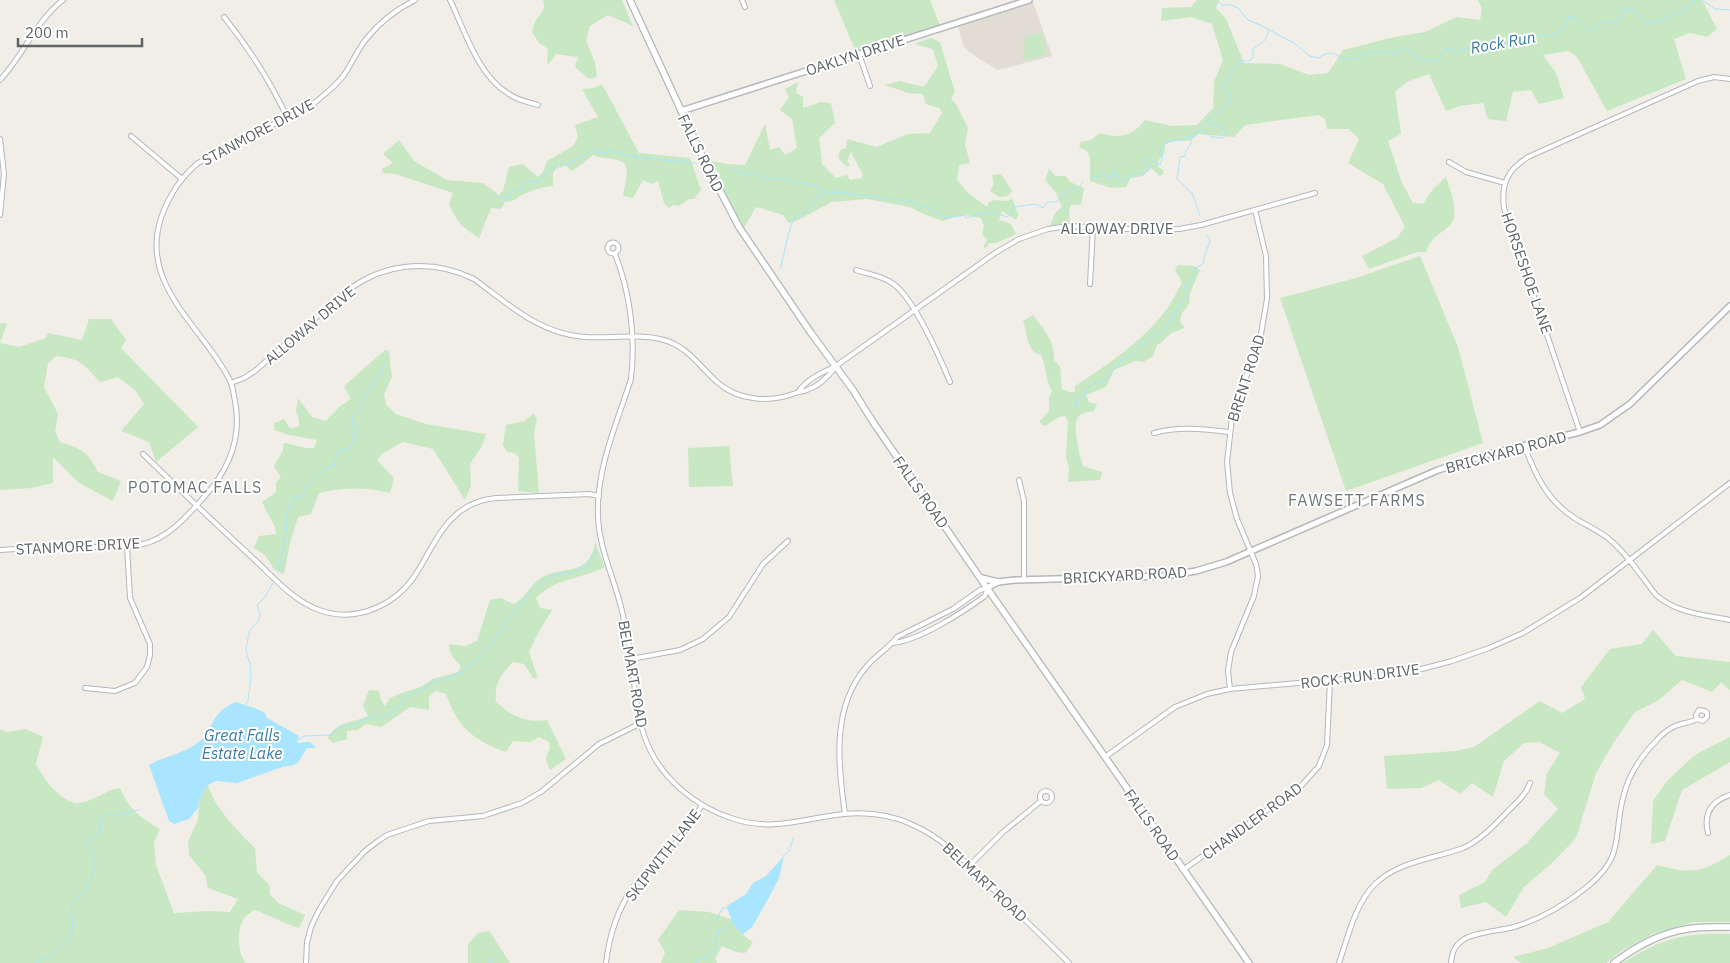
<svg xmlns="http://www.w3.org/2000/svg" width="1730" height="963" viewBox="0 0 1730 963" font-family="'IBM Plex Sans',sans-serif">
<style>
.education{fill:#e1ddd5}
.green{fill:#c8e8c3}
.water{fill:#a9e5ff}
.lines{fill:none;stroke-linecap:round;stroke-linejoin:round}
.stream{stroke:#a9e5ff;stroke-width:1}
.minor-casing{stroke:#b4b8bc;stroke-width:6}
.tertiary-casing{stroke:#b4b8bc;stroke-width:8}
.secondary-casing{stroke:#b3b8bc;stroke-width:8}
.minor{stroke:#fff;stroke-width:4}
.tertiary{stroke:#fff;stroke-width:5}
.secondary{stroke:#fff;stroke-width:5.5}
.labels{text-anchor:middle;dominant-baseline:central;stroke-width:4;stroke-linejoin:round;paint-order:stroke}
.street-label{font-size:15px;fill:#5e6468;stroke:#fff}
.water-label{font-size:16px;font-style:italic;fill:#3b7ca3;stroke:#fff}
.neighbourhood-label{font-size:16px;letter-spacing:1px;fill:#6f767a;stroke:#fff}
</style>
<rect width="100%" height="100%" fill="#f1ede7"/>
<path class="education" d="M1033,2L1052,56L998,70L976,57L964,47L958,26Z"/>
<g class="green">
<path d="M543,0H622L633,26L608,15L590,26L586,40L595,63L597,77L589,79L575,67L578,57L556,54L548,65L547,58L548,49L539,43L532,32C533,29 534,23 536,20C542,11 546,12 543,0Z"/>
<path d="M834,0H930L940,26L856,52Z"/>
<path d="M1197,0H1219L1216,8L1226,19L1244,63L1280,64L1309,75L1328,73L1343,50L1394,37L1425,32L1457,17L1480,20L1482,8L1478,0H1702L1717,29L1707,37L1690,33L1674,39L1686,79L1607,111L1577,57L1568,51L1543,55L1556,73L1564,98L1539,104L1531,90L1513,92L1506,121L1488,119L1483,103L1460,106L1446,111L1429,74L1407,82L1395,92L1401,134L1388,141L1402,183L1413,203L1423,204L1433,189L1446,177C1450,190 1461,215 1449,226C1436,238 1434,234 1426,252H1417L1369,269L1362,256L1397,238L1405,227L1383,184L1348,163L1359,139L1349,129H1327L1325,119L1319,115L1245,125L1234,137L1198,134L1189,141L1179,140L1165,144L1164,154L1159,159L1158,167L1163,170V174L1160,176L1151,168L1143,176L1130,178L1126,187L1111,188L1090,181V159L1088,152L1079,147L1081,142L1091,140L1100,133C1105,134 1111,136 1117,136C1128,136 1139,129 1145,120L1172,126L1197,125L1213,108L1214,82L1223,60L1212,24L1191,17L1161,21L1162,8L1191,7Z"/>
<path d="M1041,32L1048,54L1025,61L1023,56L1025,50L1024,38Z"/>
<path d="M931,38L940,42L955,92L951,98L956,104L968,128L965,144L970,163L959,165L957,180L968,193L987,207L989,202L995,200L1008,201L1012,198L1018,214L1016,220L1002,211L999,220L1011,224L1016,234L996,243H989L987,247L983,248L987,240L982,234L984,226L981,218C963,213 960,214 943,221L926,215L910,207L867,199L832,202L796,221L789,223L783,215L756,207L744,228L718,184L720,174L707,160L727,164L745,165L765,124L770,150L779,147L785,155L797,148L792,119L780,110L789,97L785,89L798,82L796,93L803,97V108L821,102L831,103L835,123L819,138L822,164L836,178L847,175L850,180L862,178L863,175L851,152L847,161L850,165L847,167L838,158L840,150L846,148L847,139L876,147L908,134L930,133L942,113L939,108L926,104L923,94L908,93L885,85L899,81L924,87L938,66L933,49L914,44Z"/>
<path d="M602,84L639,153L690,158L701,190L694,199H689L679,206L673,205L669,208L664,203L658,181L652,184L643,180L633,198L623,196L627,173L625,164C615,156 604,160 593,155L577,168L571,171L567,166H558L553,173V186C542,187 533,190 524,194C515,198 517,201 505,202L501,209L491,208L479,238C462,227 457,222 449,204L453,193L395,174L383,173L382,169L393,163L383,154L399,140L414,161L447,180L483,183L499,195L503,191L509,167L523,164L538,177L543,172L547,161L573,146L578,137L575,125L598,117L582,89L594,88Z"/>
<path d="M1049,169L1055,176H1066L1070,182L1084,188L1081,205H1071L1069,212L1070,222L1050,226L1055,213L1062,207L1056,193L1045,180Z"/>
<path d="M1001,174L1012,191L1008,196L999,197L990,191L994,184L992,175Z"/>
<path d="M1420,256L1458,347L1483,443L1346,491L1280,298L1356,278Z"/>
<path d="M1178,265L1194,266L1200,270L1190,293L1189,304L1182,313L1180,322L1185,327C1180,331 1174,331 1170,334C1165,338 1163,342 1157,345L1153,356L1143,362L1135,361L1114,370L1106,387L1086,395L1089,402L1097,404L1094,411C1089,412 1083,412 1079,416C1071,423 1080,456 1083,466L1102,472L1100,480L1068,482L1069,468L1066,456L1068,422L1065,416L1059,417L1045,426L1039,422L1049,411V397L1052,391C1045,379 1047,367 1041,355C1026,351 1028,334 1023,321L1033,315C1043,328 1056,343 1054,360L1060,367L1062,389L1069,392H1075V386C1116,359 1162,329 1182,282L1175,270Z"/>
<path d="M89,319H111L126,340L121,348L198,427L156,462L149,442L121,431L144,404L136,391L118,377L100,382C83,364 82,359 56,356L48,363L44,387L58,414L55,431L60,442C82,449 87,451 98,472L121,481L113,501L79,483L53,457V483L31,488L0,490V323H7L0,343L19,347L46,338L48,333L82,340Z"/>
<path d="M385,350L389,351L392,377L384,394L386,405L396,414L426,424L486,434L482,446L470,464L471,485L465,500L433,449L403,442L383,453L377,460L394,478L390,493C369,487 341,487 319,493L311,514L298,517L290,543L284,574L274,569L265,555L254,548L259,536L276,534L275,527L262,502L276,492V482L281,478L274,466L283,450L284,443C294,444 303,449 314,448L317,440L289,435L274,430V423L284,419L290,428L299,427V420L296,411L298,398L312,417L326,421L339,407L351,399L344,386Z"/>
<path d="M533,414L537,418L534,433L539,493L518,491L519,458L515,453L507,452L503,445L506,425L524,421Z"/>
<path d="M729,446L733,486L689,487L688,448Z"/>
<path d="M595,542L605,567C582,579 555,578 536,598L540,608L552,610L538,633L529,652L538,678H533L524,664L513,662C501,675 494,683 496,702C512,716 525,723 547,720L566,759L550,770C546,761 544,757 550,749L549,742L539,737L530,742L513,741L506,752C473,740 458,728 446,694L435,691L429,697V710L410,707L381,727L366,724L357,730L347,731V739L333,743L328,738C338,720 351,724 368,716L363,706L369,690L379,691L381,700L385,706L390,698L402,693L420,687L433,679L458,672L461,666C454,659 449,655 449,644L465,646L477,641L490,600L501,598L513,604C525,599 528,588 538,580C561,563 589,580 595,542Z"/>
<path d="M1653,630L1676,656L1730,662V690L1721,682L1712,692L1682,680L1659,700L1635,712L1614,742L1596,773L1576,838L1553,862L1524,887L1506,917L1486,902L1461,908L1459,895L1485,882L1492,870L1526,844L1558,809L1544,794L1547,773L1560,753L1539,742L1524,743L1504,761L1493,797L1472,783L1460,794L1439,780L1421,788L1387,789L1384,756L1456,751L1474,747L1540,701L1562,713L1585,699L1581,687L1610,649L1642,644Z"/>
<path d="M0,729L6,732L26,729L43,737L36,764C44,779 58,799 75,803C80,804 90,800 95,798C104,794 110,789 120,788C130,810 139,817 160,829L154,842L156,865L174,913L209,911L230,912L238,899L208,888L205,875L189,855L188,841L198,820L199,799L208,785C214,807 238,832 255,848L257,872L269,885L270,894L278,903L305,915L299,928C283,923 269,915 254,910C251,912 247,915 244,918C237,929 237,953 246,963H0Z"/>
<path d="M1730,737V762L1682,790L1665,841L1651,844L1653,801L1667,781L1695,755Z"/>
<path d="M1730,855V922H1694L1655,933L1621,951L1606,963H1521L1513,957L1548,948L1608,922L1657,865C1690,874 1701,873 1730,855Z"/>
<path d="M679,910L709,912L731,919L739,931L753,943L745,953L736,952L722,946L715,958L717,963H661L665,952L658,940Z"/>
<path d="M489,931L492,935L510,963H468V944L478,933Z"/>
<path d="M1730,934V963H1622C1661,939 1684,932 1730,934Z"/>
</g>
<g class="water">
<path d="M237,702C247,707 256,707 265,713L267,718L299,736L297,741L299,743C307,742 310,740 316,748H307L299,761L294,765L282,767L237,783L216,781L208,785L199,799L198,808L189,819L174,824L169,821L149,765C167,755 190,753 204,737C208,733 209,728 212,724C217,713 226,705 237,702Z"/>
<path d="M784,856L779,878L768,899L752,927L743,934C733,928 731,918 727,908V906L746,894L753,883L766,876Z"/>
</g>
<g class="lines">
<g class="stream">
<path d="M1217,0L1222,5H1230L1238,8L1248,20L1260,25L1294,43L1310,56L1319,58C1333,47 1337,58 1348,59C1357,60 1363,53 1371,52C1385,49 1391,57 1405,47C1416,56 1423,64 1438,60L1444,50L1446,49L1458,51L1466,49L1474,44L1483,48L1494,44L1522,41L1530,35H1552L1562,30L1568,17C1577,16 1581,25 1587,30L1596,28L1600,23L1618,22L1624,10C1637,7 1639,13 1644,23C1664,22 1682,12 1696,0"/>
<path d="M1702,0L1715,9L1730,10"/>
<path d="M1192,139C1191,147 1185,150 1185,156L1180,157L1177,179L1192,193L1200,216"/>
<path d="M732,170L749,175L752,172L762,178L778,179L780,177L791,181L818,187L822,192"/>
<path d="M1092,179C1099,175 1103,174 1110,178L1114,175L1115,171L1118,174V179L1127,181L1133,173C1141,175 1144,175 1149,169L1143,164L1144,160L1148,159L1160,165L1163,156L1159,153L1164,147V143L1176,140L1183,141L1184,137H1194L1195,133L1198,131H1205L1212,137L1223,138L1226,132L1220,125L1208,124V119L1216,116L1231,100L1227,90L1222,87L1240,61H1248L1253,58V49L1265,40L1269,31"/>
<path d="M498,198L509,196L513,191L523,190V184L526,181L537,182L554,166L558,168L582,157L594,149L599,153L614,151L619,154L643,158L695,163"/>
<path d="M780,269C785,254 788,225 797,215C809,214 815,200 822,192H835L901,200L927,207L940,215L948,218L965,215L966,218C981,215 991,208 1006,217L1010,215L1014,207L1036,204L1043,208L1047,202H1056L1070,189L1079,188L1083,182"/>
<path d="M1074,408L1076,407L1077,399L1084,396C1086,386 1094,382 1105,381L1116,366H1119L1120,361C1127,359 1138,352 1140,345L1148,343L1154,336L1166,329L1169,321L1173,319L1178,308L1185,298L1187,284L1191,282L1195,269L1204,263L1203,260L1210,241L1207,235"/>
<path d="M278,572C282,558 283,545 286,532C288,524 285,515 289,508C290,506 293,504 295,502V496L301,497L308,484H312C317,475 326,466 336,464V462L333,460C335,453 342,448 350,448L355,439L354,434L358,427L352,425C351,415 359,413 362,405C364,402 363,399 365,397C372,385 381,376 385,362"/>
<path d="M244,706L248,701L251,677L250,664L246,651L247,643L250,630L259,620L260,614L257,605L265,597L273,583"/>
<path d="M298,740L305,736L332,735C339,724 348,727 358,723C363,721 368,718 374,715L383,719L401,704L407,696L424,689L432,683L463,672L469,664L477,660L485,652L510,617L536,586L554,575L570,573L586,567L596,552"/>
<path d="M783,856L790,850L793,838"/>
<path d="M719,934C716,925 717,915 723,908H727"/>
<path d="M36,963L40,960L50,957L60,945L73,933L71,902L85,892L96,864L87,842L101,832C100,826 99,819 105,814L113,816L138,810"/>
<path d="M490,963L497,954"/>
<path d="M696,963L698,960L710,955L717,945L715,938L723,929L733,923"/>
</g>
<g class="minor-casing">
<g id="minor">
<path d="M450,0C465,31 478,76 509,94C517,100 528,102 538,105"/>
<path d="M742,0L745,7"/>
<path d="M224,17C249,48 270,81 287,117"/>
<path d="M859,54L870,86"/>
<path d="M0,80C23,56 35,22 63,0"/>
<path d="M131,136L182,179"/>
<path d="M0,139L4,174L0,215"/>
<path d="M1449,162L1466,172L1505,183"/>
<circle cx="613" cy="248" r="5.5"/>
<path d="M615,254C630,292 636,337 631,379C617,423 596,469 598,516C599,549 615,580 622,611C626,627 629,643 631,659C635,686 636,712 645,738C659,777 695,807 734,819C776,832 803,818 844,814C867,812 892,815 913,825C945,839 968,865 993,889C1018,913 1044,938 1069,963"/>
<path d="M856,270C868,274 882,276 892,283C913,296 940,358 950,382"/>
<path d="M1090,284L1093,227"/>
<path d="M231,383L244,378L255,371C273,355 291,339 310,323C327,308 344,291 364,280C399,261 440,262 474,279C508,304 540,334 584,337C610,339 638,333 664,340C687,346 700,367 717,382C738,401 770,403 796,393C799,391 803,392 807,390C819,386 829,376 836,366"/>
<path d="M799,391C807,379 823,372 836,366L995,253L1019,239L1048,229L1068,226L1148,230L1179,229L1201,225L1315,193"/>
<path d="M1580,432L1504,208C1501,184 1507,170 1528,157L1698,81L1714,77L1730,79"/>
<path d="M1154,433C1180,426 1203,429 1229,432"/>
<path d="M1524,445C1535,474 1546,499 1573,517C1585,525 1598,530 1609,539C1628,555 1641,576 1656,595C1676,613 1705,615 1730,620"/>
<path d="M143,454C180,490 218,526 256,561C275,579 294,601 319,610C358,624 399,604 419,569C439,535 452,502 496,498L589,494L599,496"/>
<path d="M1019,480L1024,501V579"/>
<path d="M0,550C30,548 60,548 91,547C108,547 126,548 143,544C169,538 188,515 205,496C231,467 243,434 234,396C233,388 231,381 227,375C198,323 138,282 162,215C170,194 181,177 198,163L313,104C324,95 335,87 344,75C352,63 358,49 367,38C380,22 397,9 415,0"/>
<path d="M892,643C919,641 963,612 985,596L987,589"/>
<path d="M631,659L680,650L703,639L729,617L763,564L788,541"/>
<path d="M85,688L115,691L135,683L147,667L150,655V644L130,598L127,546"/>
<path d="M1230,689L1228,671L1231,652L1254,596L1258,576L1256,564L1237,519L1230,493L1227,462L1232,418L1261,334L1267,299L1266,256L1255,210"/>
<path d="M1105,757L1175,707L1207,694L1230,689L1387,675L1414,671L1452,661L1489,648L1523,633L1580,598L1730,483"/>
<circle cx="1046" cy="797" r="6"/>
<path d="M845,814C838,764 831,707 867,666C876,655 889,648 897,637L953,609L980,590L987,588"/>
<path d="M1708,833C1703,813 1712,801 1730,795"/>
<path d="M969,866L1003,832L1041,801"/>
<path d="M1183,870L1301,786L1319,766L1327,745L1330,681"/>
<path d="M306,963L307,942L311,927L319,910L337,881L365,851L378,841L387,835L429,821L483,816L522,803L541,792L599,744L641,723"/>
<path d="M606,963C609,937 618,909 633,887C644,873 658,862 671,848C683,835 693,820 702,805"/>
<path d="M1339,963C1348,937 1355,904 1375,884C1399,861 1433,859 1463,848C1478,842 1496,824 1507,812C1516,803 1526,795 1530,783"/>
<path d="M1451,963C1452,953 1454,946 1463,940C1475,932 1499,931 1514,927C1541,919 1566,904 1587,887C1625,856 1613,838 1623,798C1628,775 1641,756 1657,740C1662,734 1669,729 1675,726C1682,723 1690,723 1697,719L1703,721L1707,717V713L1705,711L1699,710L1696,715L1697,719"/>
</g>
</g>
<g class="tertiary-casing">
<g id="tertiary">
<path d="M681,111L1029,0"/>
<path d="M987,588L998,582L1015,580L1166,576L1196,571L1226,562L1438,470L1485,455L1580,432L1600,425L1630,404L1730,306"/>
</g>
</g>
<g class="secondary-casing">
<g id="secondary">
<path d="M630,0L704,160L739,227L811,333L853,390L873,422L987,588L1249,963"/>
<path d="M981,578L998,582"/>
<path d="M1614,963C1635,947 1661,933 1687,929C1701,926 1716,927 1730,927"/>
</g>
</g>
<use href="#minor" class="minor"/>
<use href="#tertiary" class="tertiary"/>
<use href="#secondary" class="secondary"/>
</g>
<g class="labels">
<g class="street-label">
<text transform="translate(855 55) rotate(-18)">OAKLYN DRIVE</text>
<text transform="translate(258 132) rotate(-28)">STANMORE DRIVE</text>
<text transform="translate(701 153) rotate(64)">FALLS ROAD</text>
<text x="1117" y="228">ALLOWAY DRIVE</text>
<text transform="translate(1527 273) rotate(71)">HORSESHOE LANE</text>
<text transform="translate(310 325) rotate(-40)">ALLOWAY DRIVE</text>
<text transform="translate(1246 378) rotate(-72)">BRENT ROAD</text>
<text transform="translate(1506 452) rotate(-15)">BRICKYARD ROAD</text>
<text transform="translate(921 492) rotate(55)">FALLS ROAD</text>
<text transform="translate(78 546) rotate(-3)">STANMORE DRIVE</text>
<text transform="translate(1125 575) rotate(-3)">BRICKYARD ROAD</text>
<text transform="translate(633 674) rotate(80)">BELMART ROAD</text>
<text transform="translate(1360 676) rotate(-7)">ROCK RUN DRIVE</text>
<text transform="translate(1252 821) rotate(-36)">CHANDLER ROAD</text>
<text transform="translate(1152 825) rotate(55)">FALLS ROAD</text>
<text transform="translate(663 855) rotate(-52)">SKIPWITH LANE</text>
<text transform="translate(985 882) rotate(43)">BELMART ROAD</text>
</g>
<g class="water-label">
<text transform="translate(1503 42) rotate(-10)">Rock Run</text>
<text x="242" y="735">Great Falls<tspan x="242" dy="18">Estate Lake</tspan></text>
</g>
<g class="neighbourhood-label">
<text x="195" y="487">POTOMAC FALLS</text>
<text x="1357" y="500">FAWSETT FARMS</text>
</g>
</g>
<path d="M18 38v8h124v-8" fill="none" stroke="#5e6468" stroke-width="2.5"/>
<text x="25" y="38" font-size="15" fill="#5e6468" stroke="#ffffff" stroke-width="4" paint-order="stroke">200 m</text>
</svg>
